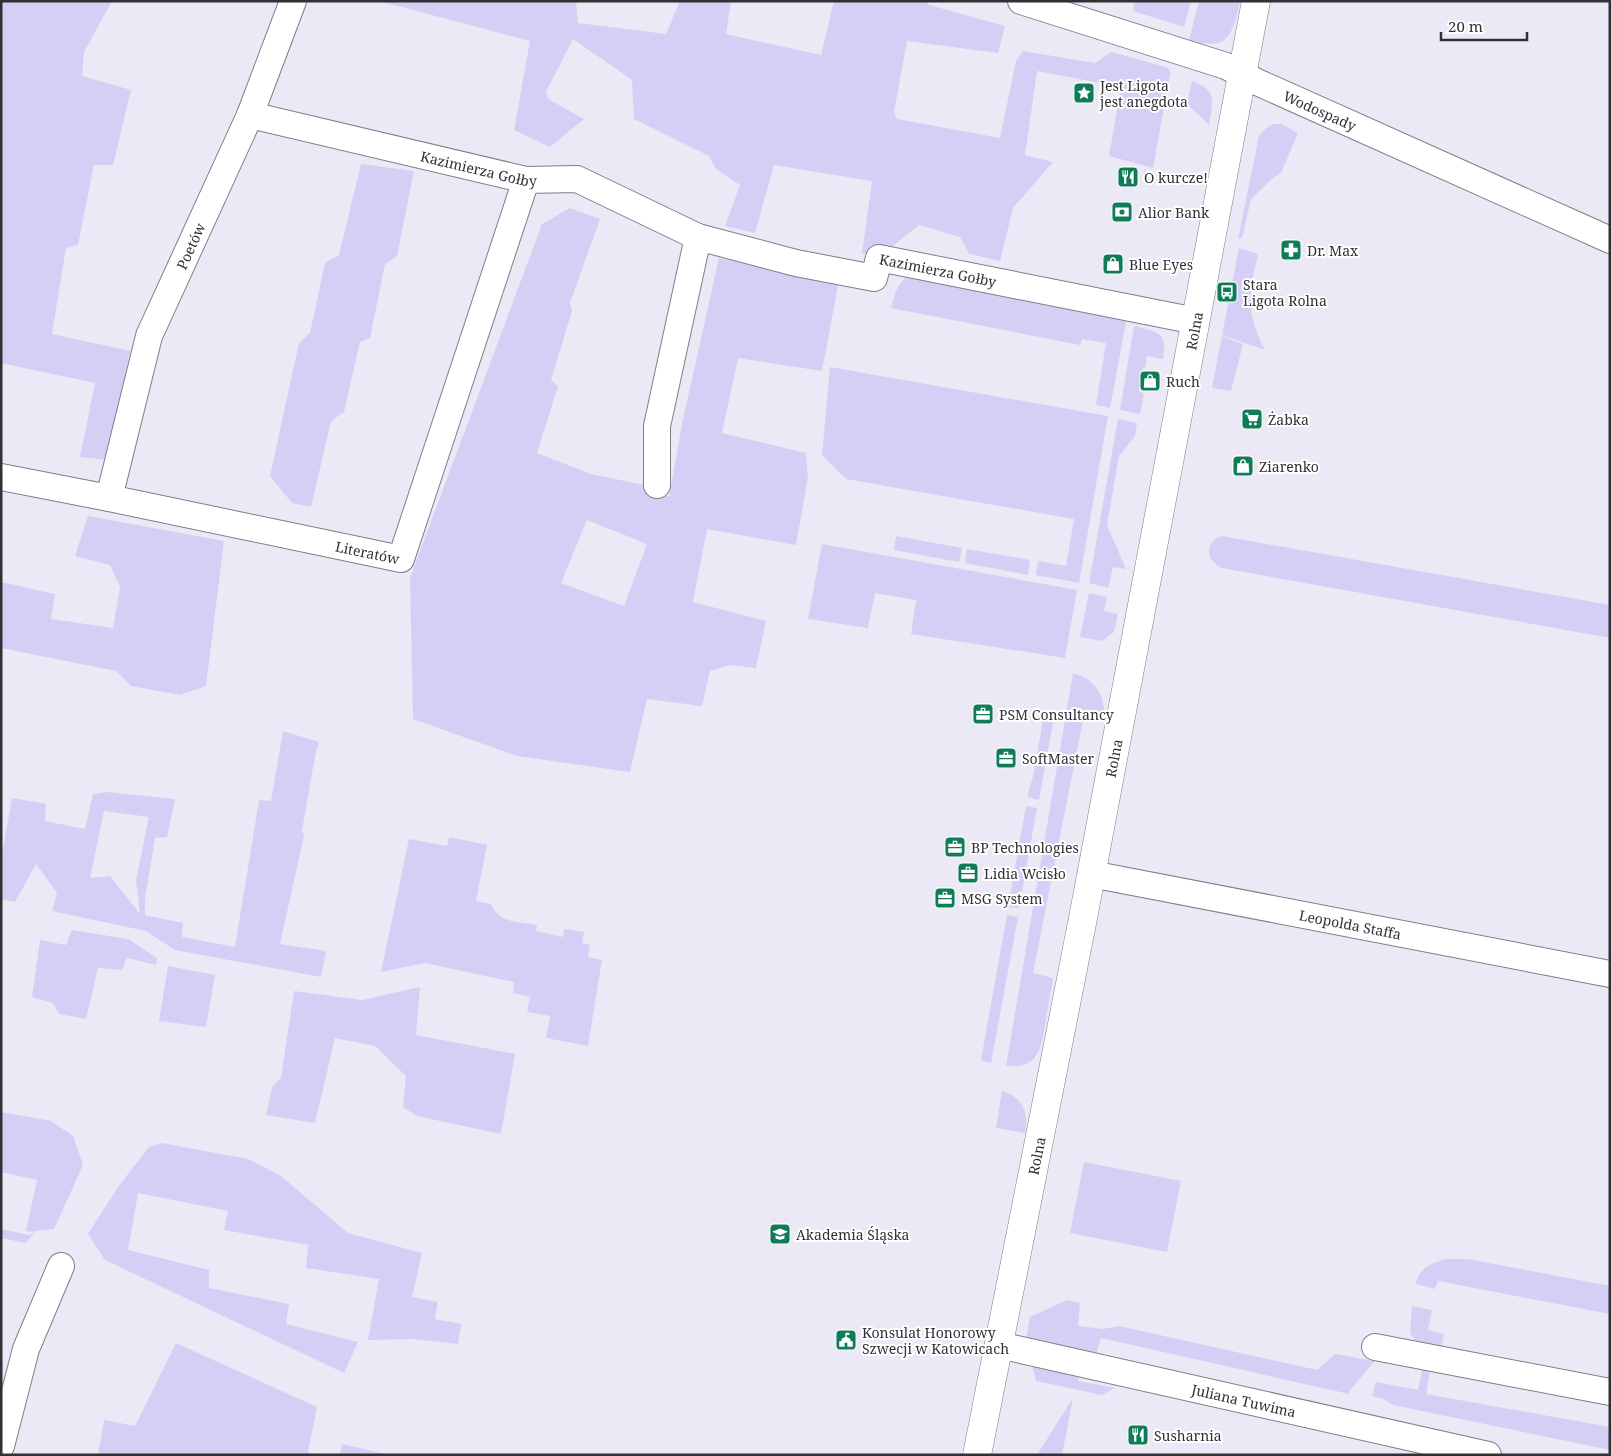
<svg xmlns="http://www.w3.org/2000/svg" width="1611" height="1456" viewBox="0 0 1611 1456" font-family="'Noto Serif',serif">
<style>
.green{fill:#d5cff6;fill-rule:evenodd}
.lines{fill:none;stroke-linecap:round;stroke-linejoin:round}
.street-casing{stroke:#7f7e88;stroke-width:28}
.secondary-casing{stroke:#7f7e88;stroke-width:29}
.street{stroke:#fff;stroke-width:26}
.secondary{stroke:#fff;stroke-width:28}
.labels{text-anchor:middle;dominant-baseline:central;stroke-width:4;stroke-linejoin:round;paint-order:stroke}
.poi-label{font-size:14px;fill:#313034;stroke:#fff;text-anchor:start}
.street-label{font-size:14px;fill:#313034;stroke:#fff}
</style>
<rect width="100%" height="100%" fill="#ebe9f5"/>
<g class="green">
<path d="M1,1H112L84,52L82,76L131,90L113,165H94L78,245L66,248L52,334L130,351L107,460L80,457L95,383L1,363Z"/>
<path d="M379,1H576L578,23L666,34L680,1H731L726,34L821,55L834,1H927L929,5L1005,26L998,53L907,41L894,112L897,119L1000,138L1016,61L1023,51L1095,63L1111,52L1166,67L1170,71V74L1153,168L1109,156L1121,87L1037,71L1025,155L1053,162L1013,208L1000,261L969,254L960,237L919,225L888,250L862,254L872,181L774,165L755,233L725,226L740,185L716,169L709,156L634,119L632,80L573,39L546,92L548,99L584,119L550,147L514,130L530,41Z"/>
<path d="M1134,1H1191L1184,27L1133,11Z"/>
<path d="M1199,1L1240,2C1232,35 1229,52 1189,40Z"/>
<path d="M1192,81C1218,90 1213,102 1209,125L1187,104Z"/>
<path d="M1273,124H1281L1298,133L1281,173L1273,178L1251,199L1242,238L1238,239L1259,136L1265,129Z"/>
<path d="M361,164L414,171L397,256L385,264L370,338L360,342L344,412L331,421L311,507L292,503L270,476L299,343L310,333L325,263L339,255Z"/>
<path d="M570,208L600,219L570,303L572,311L551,380L558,386L537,453L591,474L649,486L669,497L682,424L719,258L839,280L822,371L738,358L722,433L806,453L808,477L796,545L707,529L693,602L766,621L756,668L730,665L710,671L702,706L647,699L630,772L517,756L413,719L410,578L542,224ZM587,520L647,544L624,606L561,583Z"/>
<path d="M1239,248L1258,254C1249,294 1245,312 1265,350L1222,335Z"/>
<path d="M908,275L1127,317L1110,408L1096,405L1106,343L1082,339L1080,345L891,308C894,294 897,285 908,275Z"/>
<path d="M1134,326C1158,332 1168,332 1163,359L1147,356L1145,368H1143L1139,392L1144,393L1140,414L1120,410Z"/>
<path d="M1222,336L1243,344L1231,391L1212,388Z"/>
<path d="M830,367L1108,416L1079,583L1036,575L1038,561L1066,566L1074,519L846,479L822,455Z"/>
<path d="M1118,419L1137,423L1135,436L1119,456L1107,525L1126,569L1113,567L1108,588L1089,583Z"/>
<path d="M88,516L224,541L206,686L180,695L131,686L116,671L1,648V582L55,594L51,619L113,628L120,587L110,565L75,556Z"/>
<path d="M896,536L962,548L959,562L894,550Z"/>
<path d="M1222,536L1610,605V638L1222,568C1205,561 1204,541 1222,536Z"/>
<path d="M822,544L1077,590L1065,658L911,634L916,600L875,593L868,628L808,619Z"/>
<path d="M967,549L1030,560L1028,575L965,563Z"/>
<path d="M1089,593L1107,597L1104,611L1118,614L1114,632L1102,641L1080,637Z"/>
<path d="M1073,673C1095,679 1106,696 1104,718L1084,715L1033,973L1053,978C1051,992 1048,1006 1046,1020C1041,1047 1040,1069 1006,1066Z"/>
<path d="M1043,720L1053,722L1039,800L1027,797L1034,773Z"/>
<path d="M283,731L319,742L315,756L302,831L304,835L280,944L326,951L321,977L175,950L146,931L52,911L57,893L36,864L15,902L1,899V860L12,798L46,804L45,821L85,829L93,794L107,792L175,799L167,837L155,838L145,899V915L183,923L182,937L235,947L259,800L271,801ZM104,811L149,817L136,880L140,914L110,876L90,878Z"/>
<path d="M1026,806L1037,808L1019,908L1008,907Z"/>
<path d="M449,837L487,845L476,901L491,904C500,924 517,921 537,925L536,931L563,937L564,929L584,932L582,943L590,945L588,957L602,960L588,1046L546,1038L550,1016L527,1012L530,997L513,993L514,982L425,963L381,972L409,839L447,846Z"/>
<path d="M1007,915L1018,917L991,1063L981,1060Z"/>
<path d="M72,930L128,939L157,958L156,965L127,958L122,970L98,968L86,1019L59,1014L53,1003L32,997L40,940L66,945Z"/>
<path d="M168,966L215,975L206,1027L159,1021Z"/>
<path d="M420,987L416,1035L515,1054L501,1134L417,1116L403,1107L406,1076L375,1046L335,1038L315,1123L266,1115L272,1087L281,1078L294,991L362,1000Z"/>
<path d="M1002,1091C1023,1097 1029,1113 1025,1133L996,1128Z"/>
<path d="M1,1112L51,1121L73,1136L83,1165L54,1229L35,1231L26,1243L1,1238V1229L29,1235L34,1232L26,1231L37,1180L1,1172Z"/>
<path d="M162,1143L248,1159L281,1176L348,1233L422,1253L412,1297L438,1302L435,1319L461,1324L458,1344L413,1339L368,1340L379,1279L306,1268L308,1245L224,1230L228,1211L138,1193L128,1250L209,1270V1288L289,1304L286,1324L358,1342L344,1373L105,1260L88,1234L118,1187L149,1147Z"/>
<path d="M1084,1162L1181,1181L1167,1252L1070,1233Z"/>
<path d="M1446,1259H1468L1610,1286V1314L1438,1281L1435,1289L1416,1284C1418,1269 1431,1263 1446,1259Z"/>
<path d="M1067,1300L1080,1303L1078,1326L1103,1329L1119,1326L1317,1370L1335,1354L1375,1361L1350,1390L1349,1394L1101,1338L1096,1355L1026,1339L1030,1317Z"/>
<path d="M1412,1306L1432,1310L1428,1330L1444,1334L1441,1350L1418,1345L1410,1333Z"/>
<path d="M176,1343L317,1407L308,1452L318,1455H98L104,1420L135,1426Z"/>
<path d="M1031,1360L1080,1370L1078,1381L1115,1388L1102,1395L1036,1381Z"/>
<path d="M1422,1370L1430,1371L1426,1394L1610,1427V1450L1393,1405L1383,1399L1372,1396L1376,1382L1418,1390Z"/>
<path d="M1073,1398L1062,1455H1037Z"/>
<path d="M342,1444L389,1455H340Z"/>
</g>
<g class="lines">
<g class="street-casing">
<g id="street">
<path id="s1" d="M1021,1L1226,66L1257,82L1610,240"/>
<path id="s2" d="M250,115L526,180L577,179L698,237"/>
<path id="s3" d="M1,477L109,498L401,559L526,180"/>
<path id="s4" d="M657,485V426L698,237L796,263L874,278L879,258L1196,321"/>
<path id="s5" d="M109,498L149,336L250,115L293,1"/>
<path id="s6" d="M1091,874L1610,974"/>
<path id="s7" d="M999,1345L1488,1455"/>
<path d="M1375,1347L1610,1392"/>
<path d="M1,1446L26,1349L61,1266"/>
</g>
</g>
<g class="secondary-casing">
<g id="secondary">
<path id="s8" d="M977,1455L1083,918L1256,1"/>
</g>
</g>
<use href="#street" class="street"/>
<use href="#secondary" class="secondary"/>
</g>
<defs>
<g id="sight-square" transform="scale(1.125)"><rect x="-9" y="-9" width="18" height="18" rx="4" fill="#107c57" stroke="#fff"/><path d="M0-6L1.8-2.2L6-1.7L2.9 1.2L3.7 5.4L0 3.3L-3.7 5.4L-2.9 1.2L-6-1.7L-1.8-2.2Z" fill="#fff"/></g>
<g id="restaurant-square" transform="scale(1.125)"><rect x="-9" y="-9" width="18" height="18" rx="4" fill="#107c57" stroke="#fff"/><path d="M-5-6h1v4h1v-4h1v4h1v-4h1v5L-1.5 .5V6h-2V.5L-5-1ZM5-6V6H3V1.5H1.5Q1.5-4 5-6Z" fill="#fff"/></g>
<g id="bank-square" transform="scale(1.125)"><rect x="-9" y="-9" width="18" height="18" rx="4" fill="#107c57" stroke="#fff"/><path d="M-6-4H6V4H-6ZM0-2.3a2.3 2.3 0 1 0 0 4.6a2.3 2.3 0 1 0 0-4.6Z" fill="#fff"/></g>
<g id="pharmacy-square" transform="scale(1.125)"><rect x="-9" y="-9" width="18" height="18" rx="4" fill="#107c57" stroke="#fff"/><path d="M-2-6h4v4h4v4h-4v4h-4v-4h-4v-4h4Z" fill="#fff"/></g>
<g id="shop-square" transform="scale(1.125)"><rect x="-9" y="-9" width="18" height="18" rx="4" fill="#107c57" stroke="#fff"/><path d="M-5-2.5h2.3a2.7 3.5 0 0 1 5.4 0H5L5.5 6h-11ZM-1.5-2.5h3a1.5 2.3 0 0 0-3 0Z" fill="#fff"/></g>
<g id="bus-square" transform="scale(1.125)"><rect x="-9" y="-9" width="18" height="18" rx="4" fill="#107c57" stroke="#fff"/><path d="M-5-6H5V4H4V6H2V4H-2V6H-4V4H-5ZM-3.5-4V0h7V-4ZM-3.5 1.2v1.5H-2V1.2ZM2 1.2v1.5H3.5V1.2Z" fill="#fff"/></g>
<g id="supermarket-square" transform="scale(1.125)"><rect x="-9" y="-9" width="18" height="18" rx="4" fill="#107c57" stroke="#fff"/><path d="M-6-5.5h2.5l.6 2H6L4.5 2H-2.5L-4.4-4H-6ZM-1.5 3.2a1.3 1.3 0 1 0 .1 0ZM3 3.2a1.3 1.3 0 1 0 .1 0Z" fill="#fff"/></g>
<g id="office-square" transform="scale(1.125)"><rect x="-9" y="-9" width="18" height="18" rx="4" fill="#107c57" stroke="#fff"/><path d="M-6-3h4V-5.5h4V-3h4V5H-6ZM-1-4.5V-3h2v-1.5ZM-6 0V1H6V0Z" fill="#fff"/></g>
<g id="university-square" transform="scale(1.125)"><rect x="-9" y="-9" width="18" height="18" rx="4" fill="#107c57" stroke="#fff"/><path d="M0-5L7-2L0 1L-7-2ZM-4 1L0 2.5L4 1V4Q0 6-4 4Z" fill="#fff"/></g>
<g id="civic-square" transform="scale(1.125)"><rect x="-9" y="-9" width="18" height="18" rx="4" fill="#107c57" stroke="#fff"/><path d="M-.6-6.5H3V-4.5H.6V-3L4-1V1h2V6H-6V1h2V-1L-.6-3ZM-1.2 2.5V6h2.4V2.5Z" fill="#fff"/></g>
</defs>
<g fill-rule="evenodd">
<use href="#sight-square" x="1084" y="93"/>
<use href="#restaurant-square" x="1128" y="177"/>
<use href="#bank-square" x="1122" y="212"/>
<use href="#pharmacy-square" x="1291" y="250"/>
<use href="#shop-square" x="1113" y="264"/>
<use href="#bus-square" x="1227" y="292"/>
<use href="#shop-square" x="1150" y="381"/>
<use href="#supermarket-square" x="1252" y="419"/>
<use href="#shop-square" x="1243" y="466"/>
<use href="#office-square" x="983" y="714"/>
<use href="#office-square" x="1006" y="758"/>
<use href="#office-square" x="955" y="847"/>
<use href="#office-square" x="968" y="873"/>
<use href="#office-square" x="945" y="898"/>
<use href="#university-square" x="780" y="1234"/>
<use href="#civic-square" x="846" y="1340"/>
<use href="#restaurant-square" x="1138" y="1435"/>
</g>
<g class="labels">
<g class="poi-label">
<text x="1100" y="85">Jest Ligota<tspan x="1100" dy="16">jest anegdota</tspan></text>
<text x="1144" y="177">O kurcze!</text>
<text x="1138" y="212">Alior Bank</text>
<text x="1307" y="250">Dr. Max</text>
<text x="1129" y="264">Blue Eyes</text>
<text x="1243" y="284">Stara<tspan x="1243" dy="16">Ligota Rolna</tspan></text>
<text x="1166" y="381">Ruch</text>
<text x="1268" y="419">Żabka</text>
<text x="1259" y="466">Ziarenko</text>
<text x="999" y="714">PSM Consultancy</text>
<text x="1022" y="758">SoftMaster</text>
<text x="971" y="847">BP Technologies</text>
<text x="984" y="873">Lidia Wcisło</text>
<text x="961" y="898">MSG System</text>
<text x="796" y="1234">Akademia Śląska</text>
<text x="862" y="1332">Konsulat Honorowy<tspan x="862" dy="16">Szwecji w Katowicach</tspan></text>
<text x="1154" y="1435">Susharnia</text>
</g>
<g class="street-label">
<text stroke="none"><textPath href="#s1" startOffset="319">Wodospady</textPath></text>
<text stroke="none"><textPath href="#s2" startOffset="235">Kazimierza Gołby</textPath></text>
<text stroke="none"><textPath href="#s5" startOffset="266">Poetów</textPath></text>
<text stroke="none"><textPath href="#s4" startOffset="514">Kazimierza Gołby</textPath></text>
<text stroke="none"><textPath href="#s8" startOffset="1145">Rolna</textPath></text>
<text stroke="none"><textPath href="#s3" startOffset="374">Literatów</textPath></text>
<text stroke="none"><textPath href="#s8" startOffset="710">Rolna</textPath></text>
<text stroke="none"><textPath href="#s6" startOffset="264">Leopolda Staffa</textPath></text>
<text stroke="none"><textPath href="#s8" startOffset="305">Rolna</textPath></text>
<text stroke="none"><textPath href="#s7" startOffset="251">Juliana Tuwima</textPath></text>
</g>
</g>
<rect width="1611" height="1456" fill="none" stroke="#313034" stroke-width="5"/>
<path d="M1441 32v8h86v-8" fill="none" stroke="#313034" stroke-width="2.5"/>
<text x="1448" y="32" font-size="15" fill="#313034" stroke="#ffffff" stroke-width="4" paint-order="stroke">20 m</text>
</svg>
